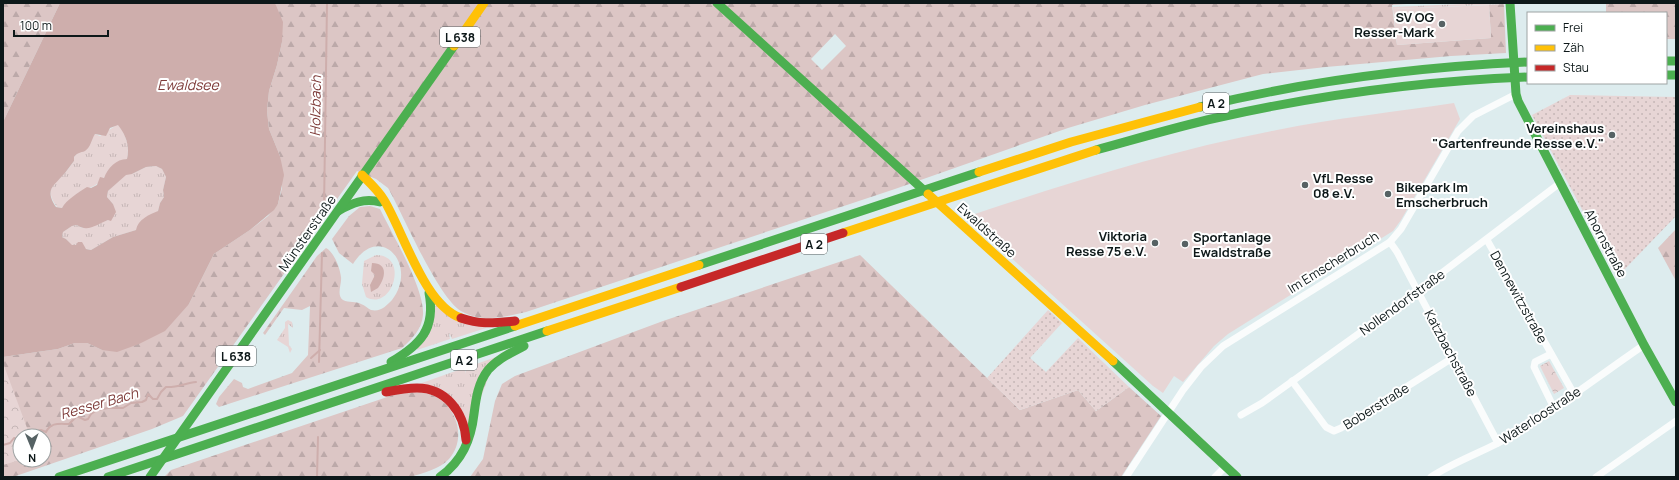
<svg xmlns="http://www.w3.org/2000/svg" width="1679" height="480" viewBox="0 0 1679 480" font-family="Manrope,sans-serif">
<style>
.grass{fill:url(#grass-tufts)}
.forest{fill:url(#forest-firs);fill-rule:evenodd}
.park{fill:url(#park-crowns)}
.garden{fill:url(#garden-dots)}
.pitch{fill:#e7d5d5}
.water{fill:#ceaeac;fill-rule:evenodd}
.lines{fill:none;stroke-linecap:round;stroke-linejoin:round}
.stream{stroke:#ceaeac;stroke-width:2}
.street{stroke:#fafcfc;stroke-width:7}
.fast{stroke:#4caf50;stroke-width:9}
.slow{stroke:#ffc107;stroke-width:9}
.jam{stroke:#c62828;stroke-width:9}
.poi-dot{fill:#566264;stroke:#fff;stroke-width:1.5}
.labels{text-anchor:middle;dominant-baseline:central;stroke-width:4;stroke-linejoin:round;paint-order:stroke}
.shield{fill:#fff;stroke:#565d5e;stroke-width:1}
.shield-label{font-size:12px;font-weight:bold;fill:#0d1819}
.poi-label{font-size:13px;font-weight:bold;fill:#0d1819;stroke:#fff;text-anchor:end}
.street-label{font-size:13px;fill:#0d1819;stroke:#fff}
.water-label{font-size:14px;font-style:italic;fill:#7e3b39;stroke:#fff}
</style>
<defs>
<pattern id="grass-tufts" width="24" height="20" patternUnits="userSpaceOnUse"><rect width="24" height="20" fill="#e7d5d5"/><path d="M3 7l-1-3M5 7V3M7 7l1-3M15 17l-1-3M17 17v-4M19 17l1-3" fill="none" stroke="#c5b6b6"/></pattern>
<pattern id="forest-firs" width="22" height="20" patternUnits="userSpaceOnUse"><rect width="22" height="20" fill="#dcc6c5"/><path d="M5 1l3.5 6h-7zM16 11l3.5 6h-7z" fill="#bca9a9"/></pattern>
<pattern id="park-crowns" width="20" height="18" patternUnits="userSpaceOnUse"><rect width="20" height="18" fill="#e7d5d5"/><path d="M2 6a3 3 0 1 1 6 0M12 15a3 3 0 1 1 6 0" fill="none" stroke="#c5b6b6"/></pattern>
<pattern id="garden-dots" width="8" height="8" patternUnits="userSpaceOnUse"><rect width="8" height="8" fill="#e7d5d5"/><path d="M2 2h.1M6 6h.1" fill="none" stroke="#c5b6b6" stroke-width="1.8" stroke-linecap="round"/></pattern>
</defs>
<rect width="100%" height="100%" fill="#ddecee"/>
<g class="grass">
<path d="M1484,3L1504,4L1393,9V7Z"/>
<path d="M118,124C126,135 130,146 127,159C106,165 112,173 97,184C93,187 88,188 83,190C77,193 65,203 62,208L57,207C45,190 52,186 64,174C68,170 71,165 74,161V157L95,134L100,136Z"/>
<path d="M156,166L162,169L166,177L163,190L164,197L160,203L158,211L136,230L113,237L91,250L71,245L66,239L62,237L63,232L72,226L77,225L82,228L108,220L113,204L107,197L108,191L126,174H132L146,167Z"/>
<path d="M376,255C410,255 392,312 366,297L362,284L364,261Z"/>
<path d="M434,305L486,328L452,339L449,333L450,339L417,350Z"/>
<path d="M288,320L292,322L293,328L288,324L289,345L292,349L290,353L288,347L277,340L285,328V322Z"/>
<path d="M496,357L470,427L419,384L464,368L466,374L465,368Z"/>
</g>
<g class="forest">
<path d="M3,3H60L3,122Z"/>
<path d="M275,3H1422L1392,5L1397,45L1491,38L1489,5L1504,4L1506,53L1451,56L1326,67L1263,74L1145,105L1068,128L895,189L526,312C505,317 481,323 461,311C437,296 404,216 388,188L376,179L357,171L183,416L152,429L13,477H3V357L58,349L75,343H87L102,350L189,304L214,254L250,230L268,216L278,204L282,188L280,156L269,129L267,111L269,91L277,65L282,42ZM835,34L846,46L822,70L811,59ZM20,436H44V460H20Z"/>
<path d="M1606,3H1676V39H1666V13H1606Z"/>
<path d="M370,206L380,209C392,234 425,289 423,315C422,329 412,339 402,348L219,407L216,404L219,397L234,379L242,383L243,387L248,389L292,373L308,355L310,306L302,310L284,308L265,335L263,333L317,256L326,248C334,252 340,268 341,277C342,284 336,295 343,300C349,303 356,301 361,304C365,305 368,309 371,310C381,312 386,306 392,300C419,265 380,221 353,264L339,253L332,239L349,216L360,207Z"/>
<path d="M1676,229V281L1658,248Z"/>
<path d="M860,255L1020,410L1078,390L1096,411L1129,387L1161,416L1121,477H470L483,459L495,401L502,384L515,376L663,321Z"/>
<path d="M402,392C410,393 421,391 429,394C456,403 468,437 449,459C440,469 423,473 410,477H164L171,470Z"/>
</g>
<g class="park">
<path d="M1549,361L1564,388L1554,394L1540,366Z"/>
<path d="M3,363L30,436H20V460L3,465Z"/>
</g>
<g class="garden">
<path d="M1570,95L1676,97V216L1624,270L1613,268L1532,115Z"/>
<path d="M1048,310L1062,323L1030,358L1046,372L1078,338L1129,387L1096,411L1078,390L1020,410L987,378Z"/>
</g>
<g class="pitch">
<path d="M1489,5L1491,38L1397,45L1393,9Z"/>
<path d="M1454,103L1460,119L1401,220L1393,231L1228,334L1214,346L1183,382L1174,376L1163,393L1153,386L966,217C1068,183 1171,150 1277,130C1335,118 1396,112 1454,103Z"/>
</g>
<g class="water">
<path d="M60,3H275L283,22L282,42L277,65L269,91L267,111L269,129L280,156L284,175L278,204L274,210L250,230L214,254L189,304L165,331L139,344L117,352L102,350L87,343H75L58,349L3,357V122ZM118,125C126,135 130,146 127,159C116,159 108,168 104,178L100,177L97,185L91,188L87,187C79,192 66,200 62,208L56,207C44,189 54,186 65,173C68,169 71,165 74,161V157C78,152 80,153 85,151C91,147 91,140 95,134L106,136L110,128ZM156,166L162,169L166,177L163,190L164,197L160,203L158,211C149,215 138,219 136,230L113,237L91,250L86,249L82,242H78L76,245H72L66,239L62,237L63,232L72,226L77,225C88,233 97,224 108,220L111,221L116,212L113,204L107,197L108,191L126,175L132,174L146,167Z"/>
<path d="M372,263C389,263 385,279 378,288L371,292L370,285L375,275L371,271Z"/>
</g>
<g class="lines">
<g class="stream">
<path d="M324,209L327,3"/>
<path d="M311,358L320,350"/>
<path d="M319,362L322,253"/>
<path d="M27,436L29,433L41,430L46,432C51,422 59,424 69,424L77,416L85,420L88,419L91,414L97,410L108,408H123L131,403L142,402L146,400L148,394L153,399H157L161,392L166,387C176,388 186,383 196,382"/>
<path d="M3,445L10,443L14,438L20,441"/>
<path d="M317,477L318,437"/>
</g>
<g class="street">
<path d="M1487,240L1574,394"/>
<path d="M1390,242L1397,252L1498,443"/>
<path d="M1551,354L1535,362L1534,367L1554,408"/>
<path d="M1292,381L1326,427L1334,431L1341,428L1454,357"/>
<path d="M1241,415L1262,403L1418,291L1560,183"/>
<path d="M1126,477L1183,390L1201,367L1223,346L1390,242L1401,229L1458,131L1473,116L1516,94"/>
<path d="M1215,477L1226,466"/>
<path d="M1431,477C1457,460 1486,451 1513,435C1558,408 1600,375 1644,345"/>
<path d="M1596,477L1676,421"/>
</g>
<g class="fast">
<path d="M717,3L928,194"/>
<path d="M1510,3L1516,94L1518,101L1644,345L1676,402"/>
<path d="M1666,61H1676"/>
<path d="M1666,75H1676"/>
<path d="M1200,107C1308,81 1417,67 1528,62"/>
<path d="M1096,150C1136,139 1176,127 1216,118C1319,95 1423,81 1528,77"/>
<path d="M338,211C352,203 364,198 380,202"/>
<path d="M699,265L979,172"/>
<path d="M1113,361L1237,477"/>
<path d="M391,362C420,345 436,329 429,293"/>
<path d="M59,477L515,326"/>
<path d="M108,477L547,331"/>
<path d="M150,477L454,46"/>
<path d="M440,477C462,461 471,440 474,414C476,398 478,383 488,370C497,359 511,353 524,346"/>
</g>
<g class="slow">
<path d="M454,46L484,3"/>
<path d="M979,172L1071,142L1200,107"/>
<path d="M362,175C370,183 378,190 384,200C404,233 424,305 461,318"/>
<path d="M928,194L1113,361"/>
<path d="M843,233L1096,150"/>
<path d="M515,326L699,265"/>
<path d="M547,331L681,287"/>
</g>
<g class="jam">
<path d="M681,287L843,233"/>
<path d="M461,318C481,325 494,323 515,321"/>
<path d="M386,392C396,390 406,388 417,388C446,388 464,412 466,440"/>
</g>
</g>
<g class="poi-dot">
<circle cx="1442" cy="24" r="4"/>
<circle cx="1612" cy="135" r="4"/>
<circle cx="1305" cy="185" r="4"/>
<circle cx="1388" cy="194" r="4"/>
<circle cx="1155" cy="243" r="4"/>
<circle cx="1185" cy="244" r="4"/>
</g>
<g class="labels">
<g class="shield">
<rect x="440" y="27" width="40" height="20" rx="3"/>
<rect x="1203" y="93" width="26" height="20" rx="3"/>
<rect x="801" y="234" width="26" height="20" rx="3"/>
<rect x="216" y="346" width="40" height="20" rx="3"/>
<rect x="451" y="350" width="26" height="20" rx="3"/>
</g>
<g class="shield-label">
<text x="460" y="37">L 638</text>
<text x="1216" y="103">A 2</text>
<text x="814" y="244">A 2</text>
<text x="236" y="356">L 638</text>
<text x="464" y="360">A 2</text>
</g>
<g class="poi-label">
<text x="1434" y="17">SV OG<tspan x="1434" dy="15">Resser-Mark</tspan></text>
<text x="1604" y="128">Vereinshaus<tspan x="1604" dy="15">"Gartenfreunde Resse e.V."</tspan></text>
<text x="1313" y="178" text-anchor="start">VfL Resse<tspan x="1313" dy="15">08 e.V.</tspan></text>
<text x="1396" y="187" text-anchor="start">Bikepark Im<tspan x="1396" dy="15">Emscherbruch</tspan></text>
<text x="1147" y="236">Viktoria<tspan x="1147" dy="15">Resse 75 e.V.</tspan></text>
<text x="1193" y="237" text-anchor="start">Sportanlage<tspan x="1193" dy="15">Ewaldstraße</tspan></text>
</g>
<g class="street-label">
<text transform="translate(987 230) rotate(42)">Ewaldstraße</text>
<text transform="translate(307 233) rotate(-55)">Münsterstraße</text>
<text transform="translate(1606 243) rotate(62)">Ahornstraße</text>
<text transform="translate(1333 262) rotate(-32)">Im Emscherbruch</text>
<text transform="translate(1519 297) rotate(61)">Dennewitzstraße</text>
<text transform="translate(1402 302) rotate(-36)">Nollendorfstraße</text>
<text transform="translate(1451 353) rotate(62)">Katzbachstraße</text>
<text transform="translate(1376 406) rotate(-32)">Boberstraße</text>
<text transform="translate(1540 415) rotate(-33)">Waterloostraße</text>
</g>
<g class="water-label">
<text x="188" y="84">Ewaldsee</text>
<text transform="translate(315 106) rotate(-89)">Holzbach</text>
<text transform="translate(99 403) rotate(-16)">Resser Bach</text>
</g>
</g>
<rect width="1679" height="480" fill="none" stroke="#0d1819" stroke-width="8"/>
<rect x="1527" y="12" width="140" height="72" fill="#ffffff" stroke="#9ea3a3"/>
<rect x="1535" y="25" width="20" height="6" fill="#4caf50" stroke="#9ea3a3"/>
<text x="1563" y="32" font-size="12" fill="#0d1819">Frei</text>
<rect x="1535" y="45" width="20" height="6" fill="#ffc107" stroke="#9ea3a3"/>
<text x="1563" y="52" font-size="12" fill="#0d1819">Zäh</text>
<rect x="1535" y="65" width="20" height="6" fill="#c62828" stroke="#9ea3a3"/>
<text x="1563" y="72" font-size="12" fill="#0d1819">Stau</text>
<g transform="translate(32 448) rotate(179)"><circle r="19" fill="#ffffff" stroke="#9ea3a3"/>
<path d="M0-3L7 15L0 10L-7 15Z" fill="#566264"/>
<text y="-6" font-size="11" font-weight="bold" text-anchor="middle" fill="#0d1819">N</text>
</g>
<path d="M14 30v6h94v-6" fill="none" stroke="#0d1819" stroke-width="2"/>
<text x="20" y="30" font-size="12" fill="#0d1819" stroke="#ffffff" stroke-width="3" paint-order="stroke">100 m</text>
</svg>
